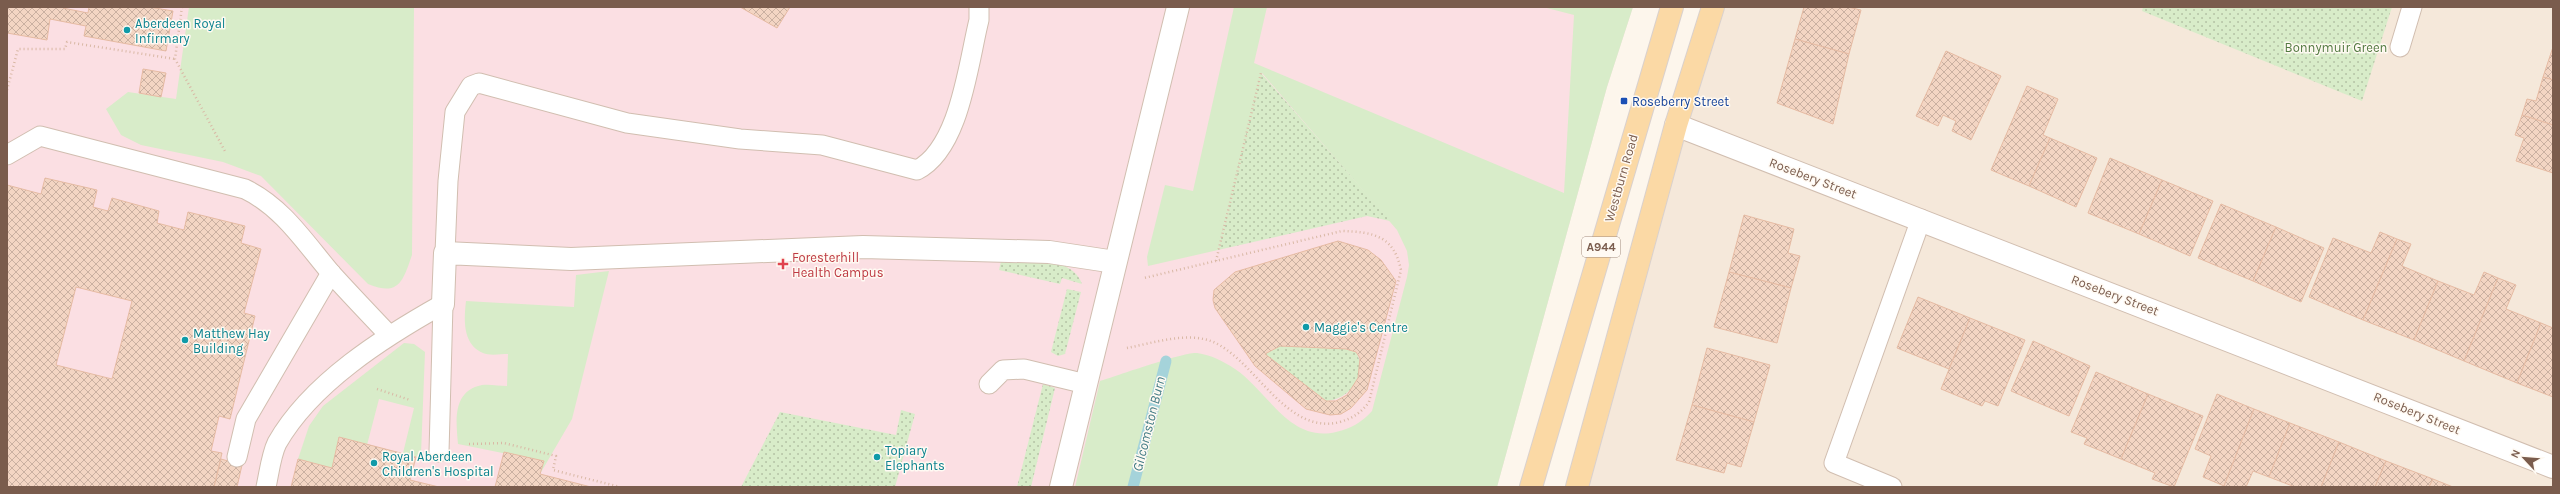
<svg xmlns="http://www.w3.org/2000/svg" width="2560" height="494" viewBox="0 0 2560 494" font-family="Karla,sans-serif">
<style>
.residential{fill:#f5e8da}
.medical{fill:#fbdfe3}
.grass{fill:#d8ecc9}
.park{fill:url(#park-dots)}
.lines{fill:none;stroke-linecap:round;stroke-linejoin:round}
.stream{stroke:#a5d3da;stroke-width:11}
.building{fill:url(#building-cross-hatch);stroke:#e6bba3;fill-rule:evenodd}
.service-casing{stroke:#d1beb0;stroke-width:21}
.minor-casing{stroke:#d1beb0;stroke-width:24}
.primary-casing{stroke:#dad1cd;stroke-width:24}
.path{stroke:#d9b8a5;stroke-width:2.5;stroke-dasharray:1 3;stroke-linecap:butt}
.service{stroke:#fff;stroke-width:19}
.minor{stroke:#fff;stroke-width:22}
.primary{stroke:#fbd9a5;stroke-width:22}
.culture-dot{fill:#0f9aa8;stroke:#fffaf3;stroke-width:1.5}
.transit-dot{fill:#1a4fb4;stroke:#fffaf3;stroke-width:1.5}
.health-dot{fill:#e0444e;stroke:#fffaf3;stroke-width:1.5}
.labels{text-anchor:middle;dominant-baseline:central;stroke-width:3;stroke-linejoin:round;paint-order:stroke}
.shield{fill:#fffaf3;stroke:#a28b7f;stroke-width:1}
.shield-label{font-size:12px;font-weight:bold;fill:#7a5c4d}
.culture-label{font-size:13px;fill:#0d838f;stroke:#fffaf3;text-anchor:start}
.park-label{font-size:13px;fill:#537a41;stroke:#fffaf3}
.transit-label{font-size:13px;fill:#164399;stroke:#fffaf3;text-anchor:start}
.street-label{font-size:13px;fill:#7a5c4d;stroke:#fffaf3}
.health-label{font-size:13px;fill:#be3a42;stroke:#fffaf3;text-anchor:start}
.water-label{font-size:14px;font-style:italic;fill:#437c86;stroke:#fffaf3}
</style>
<defs>
<pattern id="park-dots" width="8" height="8" patternUnits="userSpaceOnUse"><rect width="8" height="8" fill="#d8ecc9"/><path d="M2 2h.1M6 6h.1" fill="none" stroke="#b4c2a5" stroke-width="1.8" stroke-linecap="round"/></pattern>
<pattern id="building-cross-hatch" width="8" height="8" patternUnits="userSpaceOnUse"><rect width="8" height="8" fill="#f3d5c3"/><path d="M0 0l8 8M0 8l8-8" fill="none" stroke="#cab0a1"/></pattern>
</defs>
<rect width="100%" height="100%" fill="#fdf6ec"/>
<path class="residential" d="M1714,7H2553V487H1577Z"/>
<path class="medical" d="M7,7H1633L1607,87L1497,487H7Z"/>
<g class="grass">
<path d="M189,7H414L412,255C403,281 399,297 368,284L261,176L223,162L141,145L121,135L106,109L128,92L176,99Z"/>
<path d="M1234,7H1267L1254,63L1564,193L1574,15L1543,7H1633L1607,87L1497,487H1075L1100,381C1116,376 1186,351 1197,353C1211,355 1223,361 1235,369C1268,391 1289,443 1336,432C1352,428 1361,423 1372,411L1407,277L1409,265L1407,251L1397,230L1262,73L1218,250L1148,266L1147,257L1165,185L1193,191Z"/>
<path d="M609,271L572,419L540,474L543,461L458,444C456,421 452,391 482,385C490,384 499,386 507,386L508,354C501,354 489,356 483,353C462,344 464,319 466,301L574,307L576,275Z"/>
<path d="M404,343L414,344L425,352L421,454L416,457L403,453L414,408L379,399L367,445L332,468L298,459L309,426L323,406Z"/>
</g>
<g class="park">
<path d="M2143,7H2392L2362,101L2142,11Z"/>
<path d="M1261,73L1390,221L1367,216L1218,250Z"/>
<path d="M1001,261C1027,262 1071,254 1082,284L1062,278L1060,284L999,270Z"/>
<path d="M1067,289L1081,292L1065,354L1058,356L1051,352Z"/>
<path d="M1280,346L1345,349L1356,352C1369,375 1349,400 1326,401L1265,354Z"/>
<path d="M1043,384L1055,388L1031,487H1017Z"/>
<path d="M901,410L915,414L895,487H741L780,412L896,435Z"/>
</g>
<g class="lines">
<path class="stream" d="M1133,487L1166,361"/>
</g>
<g class="building">
<path d="M7,7H64L63,8L88,13L89,7H149L173,11L166,51L84,36L86,26L50,19L47,40L7,33Z"/>
<path d="M740,7H790L777,28Z"/>
<path d="M1804,7H1848L1861,10L1849,54L1795,39Z"/>
<path d="M1795,39L1849,54L1833,124L1777,103Z"/>
<path d="M2553,47V80L2543,77Z"/>
<path d="M1946,51L2001,76L1971,140L1952,131L1956,121L1943,115L1938,126L1916,116Z"/>
<path d="M143,69L166,73L161,97L139,93Z"/>
<path d="M2543,77L2553,80V125L2522,115L2527,99L2536,101Z"/>
<path d="M2027,86L2058,99L2043,135L2050,138L2029,186L1991,170Z"/>
<path d="M2522,115L2553,125V173L2516,161L2524,138L2515,135Z"/>
<path d="M2050,138L2097,158L2076,207L2029,186Z"/>
<path d="M2110,158L2162,180L2139,234L2088,213Z"/>
<path d="M45,178L97,190L93,207L108,211L112,198L159,211L157,223L184,230L188,212L245,226L241,243L261,249L244,313L255,316L230,419L219,416L211,451L222,453L214,487H7V185L41,194ZM76,287L132,301L112,379L56,365Z"/>
<path d="M2162,180L2213,201L2190,256L2139,234Z"/>
<path d="M2221,204L2276,227L2253,281L2198,258Z"/>
<path d="M1744,215L1794,229L1788,253L1800,256L1791,288L1729,272Z"/>
<path d="M2276,227L2324,248L2301,302L2253,281Z"/>
<path d="M2380,232L2397,239L2363,320L2309,297L2333,238L2371,253Z"/>
<path d="M2397,239L2411,244L2402,266L2438,281L2414,340L2363,320Z"/>
<path d="M1338,241L1368,250L1381,260L1396,281L1367,390L1351,408L1341,414L1330,415L1306,409L1255,366L1215,308L1213,300L1214,290L1235,272ZM1280,346L1346,349L1356,352L1360,358L1358,378L1347,395L1336,401H1326L1265,354Z"/>
<path d="M1729,272L1791,288L1777,343L1714,327Z"/>
<path d="M2484,272L2498,278L2464,361L2414,340L2438,281L2474,295Z"/>
<path d="M2498,278L2516,285L2506,309L2541,323L2517,383L2464,361Z"/>
<path d="M1918,297L1970,318L1949,369L1897,348Z"/>
<path d="M1970,318L2025,340L1998,406L1985,401L1982,406L1941,389Z"/>
<path d="M2541,323L2553,328V397L2517,383Z"/>
<path d="M2033,341L2090,366L2069,416L2011,391Z"/>
<path d="M1707,348L1770,365L1754,422L1692,405Z"/>
<path d="M2096,372L2148,394L2121,459L2084,444L2087,438L2071,432Z"/>
<path d="M2148,394L2203,416L2174,487L2152,479L2155,473L2121,459Z"/>
<path d="M2217,394L2254,409L2224,486L2203,477L2211,456L2195,449Z"/>
<path d="M1692,405L1754,422L1741,467L1727,463L1724,473L1676,460Z"/>
<path d="M2254,409L2290,423L2269,477L2253,471L2246,487H2228L2224,486Z"/>
<path d="M2290,423L2339,442L2321,487H2295L2269,477Z"/>
<path d="M339,437L416,457L410,480L439,487H291L298,459L332,468Z"/>
<path d="M2339,442L2386,461L2375,487H2321Z"/>
<path d="M504,452L544,461L540,474L591,487H495Z"/>
<path d="M221,459L242,465L237,487H214Z"/>
<path d="M2386,461L2433,479L2429,487H2375Z"/>
<path d="M2433,479L2453,487H2429Z"/>
</g>
<g class="lines">
<g class="service-casing">
<g id="service">
<path d="M2400,47L2412,7"/>
<path d="M7,155L40,136L245,189C282,207 304,241 330,272C349,293 369,314 389,335"/>
<path d="M445,253L448,181L455,112L471,86L479,83L627,123L740,139L822,145L917,170C960,148 968,64 979,20V7"/>
<path d="M989,384L1003,370L1024,369L1086,384"/>
<path d="M439,452L443,304"/>
<path d="M237,457L246,419L331,273"/>
<path d="M266,487C269,474 271,455 277,443C311,383 384,337 443,304"/>
<path d="M1892,487L1834,463L1921,219"/>
</g>
</g>
<g class="minor-casing">
<g id="minor">
<path d="M1676,125L2553,467"/>
<path d="M443,304L445,253L571,259L863,247L1049,252L1115,262"/>
<path d="M1061,487L1178,7"/>
</g>
</g>
<g class="primary-casing">
<g id="primary">
<path d="M1531,487L1672,7"/>
<path d="M1577,487L1676,125L1713,7"/>
</g>
</g>
<g class="path">
<path d="M182,7L175,59L226,153"/>
<path d="M7,90L18,49H65L67,42L175,59"/>
<path d="M1216,261L1261,73"/>
<path d="M1127,348C1153,343 1185,332 1211,341C1255,358 1285,436 1340,422C1353,418 1361,413 1369,402L1401,270C1394,236 1374,232 1342,231L1144,278"/>
<path d="M377,389L410,400"/>
<path d="M469,444L504,443L556,456L553,470L620,487"/>
</g>
<use href="#service" class="service"/>
<use href="#minor" class="minor"/>
<use href="#primary" class="primary"/>
</g>
<g class="culture-dot">
<circle cx="127" cy="30" r="4"/>
<circle cx="1306" cy="327" r="4"/>
<circle cx="185" cy="340" r="4"/>
<circle cx="877" cy="457" r="4"/>
<circle cx="374" cy="463" r="4"/>
</g>
<rect class="transit-dot" x="1620" y="97" width="8" height="8" rx="2"/>
<path class="health-dot" d="M781 258h4v4h4v4h-4v4h-4v-4h-4v-4h4z"/>
<g class="labels">
<rect class="shield" x="1582" y="237" width="38" height="20" rx="3"/>
<g class="shield-label">
<text x="1601" y="247">A944</text>
</g>
<g class="culture-label">
<text x="135" y="23">Aberdeen Royal<tspan x="135" dy="15">Infirmary</tspan></text>
<text x="1314" y="327">Maggie's Centre</text>
<text x="193" y="333">Matthew Hay<tspan x="193" dy="15">Building</tspan></text>
<text x="885" y="450">Topiary<tspan x="885" dy="15">Elephants</tspan></text>
<text x="382" y="456">Royal Aberdeen<tspan x="382" dy="15">Children's Hospital</tspan></text>
</g>
<g class="park-label">
<text x="2336" y="47">Bonnymuir Green</text>
</g>
<g class="transit-label">
<text x="1632" y="101">Roseberry Street</text>
</g>
<g class="street-label">
<text transform="translate(1621 178) rotate(-74)">Westburn Road</text>
<text transform="translate(1813 178) rotate(21)">Rosebery Street</text>
<text transform="translate(2115 295) rotate(21)">Rosebery Street</text>
<text transform="translate(2417 413) rotate(22)">Rosebery Street</text>
</g>
<g class="health-label">
<text x="792" y="257">Foresterhill<tspan x="792" dy="15">Health Campus</tspan></text>
</g>
<g class="water-label">
<text transform="translate(1149 424) rotate(-76)">Gilcomston Burn</text>
</g>
</g>
<rect width="2560" height="494" fill="none" stroke="#7a5c4d" stroke-width="16"/>
<g transform="translate(2524 458) rotate(296)" stroke="#fffaf3" stroke-width="3" paint-order="stroke">
<path d="M0-3L7 15L0 10L-7 15Z" fill="#7a5c4d"/>
<text y="-6" font-size="11" font-weight="bold" text-anchor="middle" fill="#7a5c4d">N</text>
</g>
</svg>
